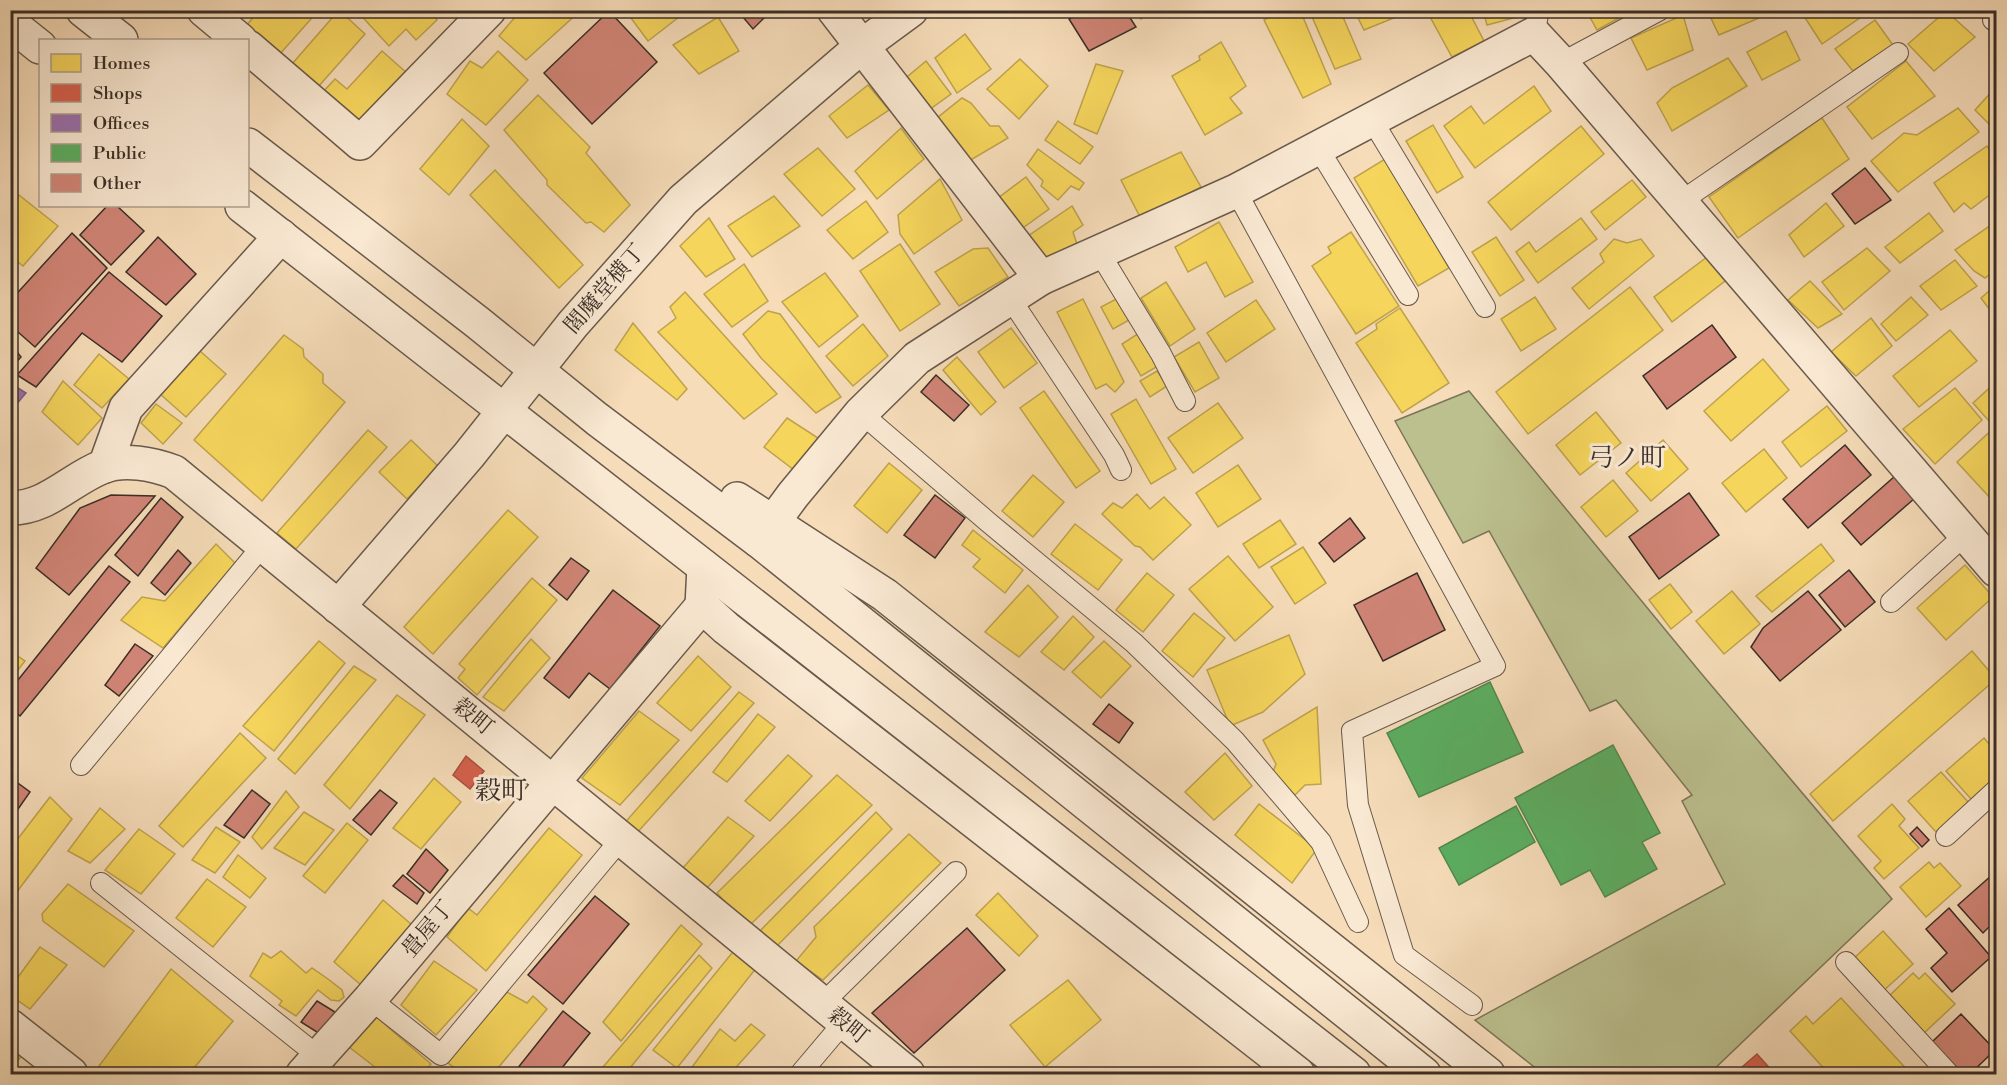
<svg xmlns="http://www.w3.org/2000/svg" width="2007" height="1085" viewBox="0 0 2007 1085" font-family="'Libre Bodoni','Noto Serif JP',serif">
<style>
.green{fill:#bcc08f;stroke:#7b775b;stroke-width:1.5}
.homes{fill:#f6d55c;stroke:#bea34c;stroke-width:1.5}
.shops{fill:#d6604d;stroke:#a75142;stroke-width:1.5}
.offices{fill:#9970ab;stroke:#7c5c83;stroke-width:1.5}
.public{fill:#5aae61;stroke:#508850;stroke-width:1.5}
.building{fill:#d18577;stroke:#3a2e27;stroke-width:1.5}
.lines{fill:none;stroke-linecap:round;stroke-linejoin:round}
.service-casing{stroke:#695a4c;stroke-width:22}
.minor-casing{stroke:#695a4c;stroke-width:36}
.tertiary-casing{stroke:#695a4c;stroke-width:36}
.service{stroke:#f9e8d2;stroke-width:20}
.minor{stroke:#f9e8d2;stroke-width:33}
.tertiary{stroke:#f9e8d2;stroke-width:33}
.labels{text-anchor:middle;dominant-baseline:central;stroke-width:6;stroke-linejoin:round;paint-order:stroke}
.street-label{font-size:22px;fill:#3a2e27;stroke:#f9e8d2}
.quarter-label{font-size:26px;fill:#3a2e27;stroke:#f9e8d2}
</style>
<rect width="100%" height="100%" fill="#f6dcb9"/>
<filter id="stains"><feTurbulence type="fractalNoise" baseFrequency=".00333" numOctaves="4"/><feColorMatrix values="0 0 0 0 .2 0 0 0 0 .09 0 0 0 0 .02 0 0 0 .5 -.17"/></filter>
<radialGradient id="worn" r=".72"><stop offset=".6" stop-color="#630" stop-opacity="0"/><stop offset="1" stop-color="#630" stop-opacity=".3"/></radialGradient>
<path class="green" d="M1469,391L1700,672L1892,899L1709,1074H1543L1475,1020L1725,884L1682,801L1692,795L1616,700L1590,711L1489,531L1463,543L1395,421Z"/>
<g class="homes">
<path d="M259,10H319L279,55L247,25Z"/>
<path d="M339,10L365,34L318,87L292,64Z"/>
<path d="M356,10H430L437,20L416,40L406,29L389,46Z"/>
<path d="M521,10H579L580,11L526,60L499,36Z"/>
<path d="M625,10H688L648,41Z"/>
<path d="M1134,10H1150L1141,19Z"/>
<path d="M1284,10H1300L1331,84L1303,98L1264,20Z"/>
<path d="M1309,10H1340L1361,59L1335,69Z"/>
<path d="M1354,10H1400L1401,15L1364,30Z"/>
<path d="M1440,10H1468L1484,41L1452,57L1429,15Z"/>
<path d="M1483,10H1520L1521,16L1487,25Z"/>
<path d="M1586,10H1634L1597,30Z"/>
<path d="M1707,10H1765L1766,15L1719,35Z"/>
<path d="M1800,10H1861L1864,15L1822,44Z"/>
<path d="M1946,11L1975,37L1934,71L1908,44Z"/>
<path d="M1683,15L1693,50L1647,70L1631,38Z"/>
<path d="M718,17L739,51L699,74L673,45Z"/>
<path d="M1875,20L1893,45L1853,71L1835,49Z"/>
<path d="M1786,31L1800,60L1762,80L1747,52Z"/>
<path d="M965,34L991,69L957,93L935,58Z"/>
<path d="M1221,42L1246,86L1230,98L1242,113L1205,135L1172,76L1200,60L1199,56Z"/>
<path d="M382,51L408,74L358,128L321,94L335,79L347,89Z"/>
<path d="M498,51L528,80L486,125L447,94L470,61L482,68Z"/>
<path d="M1728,58L1747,86L1672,131L1657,103L1672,88Z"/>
<path d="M1020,59L1048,86L1019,119L987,89Z"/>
<path d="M926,61L951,94L929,110L907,77Z"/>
<path d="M1906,61L1935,96L1872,139L1847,107Z"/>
<path d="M1096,64L1123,71L1097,134L1074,124Z"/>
<path d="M868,85L889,110L847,138L829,116Z"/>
<path d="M1534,86L1551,111L1475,168L1444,126L1471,106L1484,124Z"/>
<path d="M1996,87V131L1975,110Z"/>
<path d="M538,95L590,147L586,153L630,205L604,232L591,222L586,223L547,185V180L504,130Z"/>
<path d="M962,98L971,103L990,126H999L1008,138L969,161L937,118Z"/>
<path d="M1958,108L1979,132L1898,192L1871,161L1904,133L1917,135Z"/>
<path d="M1822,118L1849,159L1738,238L1709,197Z"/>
<path d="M462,119L489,146L449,195L420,169Z"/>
<path d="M1058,121L1093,147L1080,164L1045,140Z"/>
<path d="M1433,125L1463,177L1437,193L1406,141Z"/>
<path d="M1581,126L1604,154L1511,230L1488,202Z"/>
<path d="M901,128L924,159L877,199L855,171Z"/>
<path d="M1987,146L1996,158V190L1971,209L1964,203L1954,212L1934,183Z"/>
<path d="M818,148L855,189L822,216L784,174Z"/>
<path d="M1038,149L1084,183L1079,190L1071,186L1058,200L1041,186L1043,181L1027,165Z"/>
<path d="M1181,152L1201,187L1141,219L1121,180Z"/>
<path d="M1385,159L1449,268L1418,286L1354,178Z"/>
<path d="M495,170L583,265L559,288L470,195Z"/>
<path d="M1026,177L1049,209L1020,230L998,198Z"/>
<path d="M940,179L962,220L914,254L900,234L898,215Z"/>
<path d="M1632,180L1646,197L1605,230L1591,212Z"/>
<path d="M19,195L58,226L23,266L10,256V236L16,227L10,220V208Z"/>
<path d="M774,196L800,226L752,257L728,226Z"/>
<path d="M866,201L888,232L853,259L827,230Z"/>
<path d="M1826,203L1844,226L1804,257L1789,235Z"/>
<path d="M1072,206L1083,225L1073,232L1079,250L1048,265L1028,236Z"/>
<path d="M1929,213L1943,231L1900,263L1885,247Z"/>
<path d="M709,218L735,259L706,277L680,246Z"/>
<path d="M1581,218L1597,239L1538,283L1516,252L1529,242L1536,252Z"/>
<path d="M1219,222L1253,282L1225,297L1206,262L1188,272L1175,247Z"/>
<path d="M1994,223L1996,225V270L1985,278L1974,271L1955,250Z"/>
<path d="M1351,232L1399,306L1356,334L1312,266L1331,253L1328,247Z"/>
<path d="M1496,237L1524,280L1500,296L1472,252Z"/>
<path d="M1614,239L1627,243L1641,239L1654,256L1589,309L1572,288L1604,262L1600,254Z"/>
<path d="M900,244L940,304L900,331L860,271Z"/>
<path d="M988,248L1008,277L959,306L935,272L973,249Z"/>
<path d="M1867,248L1890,271L1844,310L1822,282Z"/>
<path d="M1707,257L1725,281L1672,322L1654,297Z"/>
<path d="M1955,260L1977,286L1941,310L1920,286Z"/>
<path d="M744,264L768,301L732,327L704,294Z"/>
<path d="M825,273L858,316L819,347L782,302Z"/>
<path d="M1810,281L1842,314L1818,328L1788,300Z"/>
<path d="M1166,282L1195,329L1170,346L1141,298Z"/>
<path d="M1996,285V318L1981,298Z"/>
<path d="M1630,287L1663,330L1528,434L1496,392Z"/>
<path d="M685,292L777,394L744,419L658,332L676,318L670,307Z"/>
<path d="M1120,297L1131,319L1113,329L1101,307Z"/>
<path d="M1535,297L1556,329L1521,351L1501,319Z"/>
<path d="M1911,297L1928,315L1896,341L1881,324Z"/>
<path d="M1083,299L1124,382L1115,392L1106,384L1096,389L1057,312Z"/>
<path d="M1256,300L1275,329L1226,362L1207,333Z"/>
<path d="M1400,308L1449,383L1402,413L1356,343L1377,329L1376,324Z"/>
<path d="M768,311L780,314L841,397L816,413L761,358L743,334Z"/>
<path d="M1871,318L1892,346L1856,376L1831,352Z"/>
<path d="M633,323L687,389L677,400L615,350Z"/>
<path d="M863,324L888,356L853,386L826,356Z"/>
<path d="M1011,328L1037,363L1004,388L978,352Z"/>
<path d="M1950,330L1977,361L1919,407L1893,376Z"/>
<path d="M1139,333L1158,366L1141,376L1122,344Z"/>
<path d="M284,335L303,349L304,357L323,374V383L345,402L262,501L194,440Z"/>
<path d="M1199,342L1219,378L1195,392L1174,357Z"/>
<path d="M200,351L226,374L186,417L159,393Z"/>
<path d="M99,354L129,379L102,408L74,385Z"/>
<path d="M957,357L996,402L981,415L943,370Z"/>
<path d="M1763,359L1789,390L1731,441L1704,411Z"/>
<path d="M1157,371L1167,386L1150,397L1140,381Z"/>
<path d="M63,381L102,418L78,445L42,412Z"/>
<path d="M1996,382V414L1989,421L1973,403Z"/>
<path d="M1955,388L1982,420L1935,464L1903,429Z"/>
<path d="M1044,391L1100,471L1076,488L1020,408Z"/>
<path d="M1136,399L1176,469L1151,484L1111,414Z"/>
<path d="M1218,403L1243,438L1193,473L1168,438Z"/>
<path d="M156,404L182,423L163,444L141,423Z"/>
<path d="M1827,406L1847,431L1801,467L1782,442Z"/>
<path d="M1596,412L1621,443L1580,475L1556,445Z"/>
<path d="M787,418L818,438L794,470L764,447Z"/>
<path d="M1996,426V496L1992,500L1957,462Z"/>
<path d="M368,430L387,447L296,549L277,533Z"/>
<path d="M411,440L439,467L407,499L379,472Z"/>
<path d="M1663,440L1688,469L1651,501L1626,473Z"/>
<path d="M1764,449L1787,478L1746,512L1722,483Z"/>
<path d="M889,463L922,490L887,533L854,506Z"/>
<path d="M1238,465L1261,499L1218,527L1196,493Z"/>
<path d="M1033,475L1064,502L1033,537L1002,511Z"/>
<path d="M1613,480L1638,511L1606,537L1581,507Z"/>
<path d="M1137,494L1150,509L1164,497L1191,525L1153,560L1140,547L1135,546L1102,514L1113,503L1122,508Z"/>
<path d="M508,510L538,537L433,654L404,627Z"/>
<path d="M1280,520L1296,544L1259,568L1243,544Z"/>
<path d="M1075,524L1122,560L1098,590L1051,554Z"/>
<path d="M973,530L1023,570L1005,593L973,567L980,559L962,545Z"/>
<path d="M216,544L235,563L163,648L121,620L142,597L165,601Z"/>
<path d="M1821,544L1834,561L1772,612L1756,596Z"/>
<path d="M1303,547L1326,583L1295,604L1271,567Z"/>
<path d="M1228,556L1273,607L1235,641L1189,589Z"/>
<path d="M1965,565L1993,597L1946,640L1917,608Z"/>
<path d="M1147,573L1174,595L1143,632L1116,610Z"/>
<path d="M532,578L557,600L477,695L458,678L465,669L459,664Z"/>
<path d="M1670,584L1692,612L1671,629L1649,600Z"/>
<path d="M1028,585L1058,617L1019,657L985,632Z"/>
<path d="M1732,591L1760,624L1724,654L1696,621Z"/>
<path d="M1194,613L1225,638L1193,677L1162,651Z"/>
<path d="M1073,616L1094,637L1064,670L1041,652Z"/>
<path d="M1289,635L1305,674L1263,712L1230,726L1207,670Z"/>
<path d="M531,639L550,658L504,711L483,697Z"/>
<path d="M319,641L345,663L274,751L243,726Z"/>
<path d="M1104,641L1131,666L1101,698L1072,672Z"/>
<path d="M10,651L25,661L10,680Z"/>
<path d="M1972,651L1996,679L1833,821L1810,794Z"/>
<path d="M698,656L731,687L691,731L657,703Z"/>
<path d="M354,666L376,680L295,774L278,759Z"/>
<path d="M739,692L754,703L635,835L622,826Z"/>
<path d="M397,695L425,715L350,809L324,785Z"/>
<path d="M1317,707L1321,784L1305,785L1295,795L1273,772L1276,764L1263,740Z"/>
<path d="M639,711L679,740L620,805L582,778Z"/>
<path d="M758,714L775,727L727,782L713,772Z"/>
<path d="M240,733L266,758L183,847L159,826Z"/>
<path d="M1984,738L1996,752V777L1971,799L1946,771Z"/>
<path d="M1225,753L1252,786L1214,820L1185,792Z"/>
<path d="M788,755L812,776L770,821L745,801Z"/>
<path d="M1941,772L1969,803L1936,832L1908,801Z"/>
<path d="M837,775L872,805L748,927L717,893Z"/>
<path d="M434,778L461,802L421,849L393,828Z"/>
<path d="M286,791L299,807L262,849L252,837Z"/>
<path d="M50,797L72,819L10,901V849Z"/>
<path d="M1259,804L1317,849L1292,883L1235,835Z"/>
<path d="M1892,804L1905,819L1899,826L1919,848L1884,879L1874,868L1881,861L1858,836Z"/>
<path d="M100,808L125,829L90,863L68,851Z"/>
<path d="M304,812L334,830L305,865L274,848Z"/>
<path d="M876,812L892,829L774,949L757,934Z"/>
<path d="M728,817L754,836L707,888L682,869Z"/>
<path d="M347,823L368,840L325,893L303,876Z"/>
<path d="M216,827L240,842L215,873L192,860Z"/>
<path d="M549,828L582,855L486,971L447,937L468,908L477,915Z"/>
<path d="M139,829L175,854L141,894L105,870Z"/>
<path d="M909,834L941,863L823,980L796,961L816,937L814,927Z"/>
<path d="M238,855L266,878L250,898L223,877Z"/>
<path d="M1929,862L1934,868L1940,863L1961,886L1926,917L1900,887Z"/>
<path d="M207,879L246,907L213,947L176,918Z"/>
<path d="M68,884L134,931L104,967L43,921L42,914Z"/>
<path d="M998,893L1038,936L1019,956L976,915Z"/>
<path d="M383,900L411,924L361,985L334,962Z"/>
<path d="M681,925L702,944L621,1041L603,1022Z"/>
<path d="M1883,931L1913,964L1882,992L1852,960Z"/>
<path d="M40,947L67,965L30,1009L10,995V988Z"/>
<path d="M736,948L757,967L677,1068L653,1050Z"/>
<path d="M281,951L306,973L312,968L328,979L342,990L344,997L339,1001L331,1000L318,990L296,1016L279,1005L282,1001L250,976L263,953L271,958Z"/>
<path d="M699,955L712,968L625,1074H597Z"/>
<path d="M434,961L477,990L436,1035L401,1005Z"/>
<path d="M171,969L233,1021L189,1074H110L99,1066Z"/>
<path d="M1913,973L1919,979L1925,973L1955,1004L1922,1035L1887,998Z"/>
<path d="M1068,980L1101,1020L1045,1067L1010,1025Z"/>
<path d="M507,992L527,1003L533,996L547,1009L493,1074H463L448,1063Z"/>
<path d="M1841,998L1911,1074H1829L1790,1031L1806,1016L1813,1024Z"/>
<path d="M375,1016L431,1064L422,1074H384L349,1047Z"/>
<path d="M751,1024L765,1035L730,1074H687L720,1029L735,1041Z"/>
<path d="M10,1050L20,1058L10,1071Z"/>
<path d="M440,1068L447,1074H435Z"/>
<path d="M659,1068L671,1074H654Z"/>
</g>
<g class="shops">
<path d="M466,756L484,771L470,789L453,775Z"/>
<path d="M1757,1054L1775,1074H1734Z"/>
</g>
<path class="offices" d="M10,383L26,393L10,412Z"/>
<g class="public">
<path d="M1490,682L1523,752L1419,797L1387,733Z"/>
<path d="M1613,745L1660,833L1642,842L1657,869L1605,897L1590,870L1561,885L1515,798Z"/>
<path d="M1516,806L1535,842L1459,885L1439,848Z"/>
</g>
<g class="building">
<path d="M737,10H772L753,29Z"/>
<path d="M1087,10H1125L1136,27L1089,51L1069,19Z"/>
<path d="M609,11L657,62L592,124L544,73Z"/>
<path d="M1865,168L1891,200L1855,224L1832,194Z"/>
<path d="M107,206H117L144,231L111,265L80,235Z"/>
<path d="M72,233L107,268L35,347L10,325V301Z"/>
<path d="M158,237L196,274L166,305L126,272Z"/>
<path d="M109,272L162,316L122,362L82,333L36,387L17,375Z"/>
<path d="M1712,325L1736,357L1667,409L1643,376Z"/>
<path d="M10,343L21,357L10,369Z"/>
<path d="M936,375L969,405L954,421L921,392Z"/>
<path d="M1845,445L1871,475L1808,528L1783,499Z"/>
<path d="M1895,476L1915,498L1861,545L1842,523Z"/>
<path d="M1689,493L1719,535L1659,579L1629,537Z"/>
<path d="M111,495L155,496L69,595L36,568L80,508Z"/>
<path d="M935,495L965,518L935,558L904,535Z"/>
<path d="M161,498L183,517L138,576L115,555Z"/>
<path d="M1350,518L1365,538L1334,562L1319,543Z"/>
<path d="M178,550L191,563L165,595L151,583Z"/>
<path d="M571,558L589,571L567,600L549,585Z"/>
<path d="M109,566L130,582L20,716L10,707V690Z"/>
<path d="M1849,570L1875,602L1845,627L1819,595Z"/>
<path d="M1417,573L1445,630L1383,661L1354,605Z"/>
<path d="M613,590L660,626L610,689L589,673L569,698L544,678Z"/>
<path d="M1808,591L1841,630L1780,681L1751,647L1763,628Z"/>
<path d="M135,644L153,656L119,696L105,685Z"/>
<path d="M1109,704L1133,723L1119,743L1093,724Z"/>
<path d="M11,778L30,792L16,812L10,809Z"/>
<path d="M252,790L270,804L244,838L224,825Z"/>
<path d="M380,790L397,803L371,835L353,820Z"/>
<path d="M1917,827L1929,840L1922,847L1910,834Z"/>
<path d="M426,849L448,870L430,893L407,874Z"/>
<path d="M403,875L424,893L417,904L393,886Z"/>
<path d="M1992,875L1996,880V920L1983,933L1958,905Z"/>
<path d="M595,896L629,924L563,1004L528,975Z"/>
<path d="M1949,908L1991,957L1952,992L1931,968L1947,953L1926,929Z"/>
<path d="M967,928L1005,970L914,1053L872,1013Z"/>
<path d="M317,1001L335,1012L320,1034L301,1022Z"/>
<path d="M563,1011L590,1033L557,1074H513Z"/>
<path d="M1961,1014L1995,1050L1970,1074H1963L1932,1042Z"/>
</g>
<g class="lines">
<g class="service-casing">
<g id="service">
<path d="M1993,20L1996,17"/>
<path d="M1534,34L1539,10"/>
<path d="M1561,63L1660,10"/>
<path d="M1372,120L1485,307"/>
<path d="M1318,148L1408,295"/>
<path d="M1236,191L1495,666L1352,731L1358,805L1404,955L1472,1005"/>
<path d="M1680,202L1898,53"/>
<path d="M1099,252L1161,354L1185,401"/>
<path d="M1010,298L1114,455L1121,470"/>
<path d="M861,413L988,522L1134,643L1235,741L1321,842L1358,922"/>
<path d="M1891,602L1966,534"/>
<path d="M81,765L263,545"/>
<path d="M1946,836L1996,790"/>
<path d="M101,883L318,1056"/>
<path d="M1846,962L1949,1074"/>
<path d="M370,999L441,1055L621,839"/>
<path d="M822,1004L956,872"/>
<path d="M800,1074L844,1022"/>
</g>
</g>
<g class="minor-casing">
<g id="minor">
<path d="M204,10L240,40"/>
<path d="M834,10L1041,278"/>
<path d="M248,47L360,143L489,10"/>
<path d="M105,466L126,408L281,236"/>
<path d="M759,541L793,495L861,413L917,358L1041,278L1236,191L1534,34L1561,63L1996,570"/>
<path d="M338,607L469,455L573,324L683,200L862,46L911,10"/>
<path d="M10,1026L71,1074"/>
<path d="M303,1074L370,999L702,606"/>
</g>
</g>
<g class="tertiary-casing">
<g id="tertiary">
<path d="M83,10L121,40"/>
<path d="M10,23L40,47"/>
<path d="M248,145L477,322L597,419L759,541L1424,1074"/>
<path d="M242,206L1354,1074"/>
<path d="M737,499L885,595L1488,1074"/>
<path d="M10,508C46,509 71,479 102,467C124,458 153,464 174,472L908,1074"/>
<path d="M704,567L702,606L726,628L1298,1074"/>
</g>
</g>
<use href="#service" class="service"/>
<use href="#minor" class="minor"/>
<use href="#tertiary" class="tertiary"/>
</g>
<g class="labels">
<g class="street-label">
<text transform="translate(605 289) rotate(-49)">閻魔堂横丁</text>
<text transform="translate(473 717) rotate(39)">穀町</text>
<text transform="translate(428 929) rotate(-50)">畳屋丁</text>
<text transform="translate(848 1026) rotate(39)">穀町</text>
</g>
<g class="quarter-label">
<text x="1627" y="458">弓ノ町</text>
<text x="501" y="791">穀町</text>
</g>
</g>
<rect width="2007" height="1085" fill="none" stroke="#f6dcb9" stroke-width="36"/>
<rect x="12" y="12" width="1983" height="1061" fill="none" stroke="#3a2e27" stroke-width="3"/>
<rect x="18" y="18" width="1971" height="1049" fill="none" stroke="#3a2e27" stroke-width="1.5"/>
<rect x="39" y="39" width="210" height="168" fill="#f9e8d2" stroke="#ad9e8e" stroke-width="1.5"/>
<rect x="51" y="54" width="30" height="18" fill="#f6d55c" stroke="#ad9e8e" stroke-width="1.5"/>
<text x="93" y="69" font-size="18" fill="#3a2e27">Homes</text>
<rect x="51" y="84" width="30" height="18" fill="#d6604d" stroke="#ad9e8e" stroke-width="1.5"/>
<text x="93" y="99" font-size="18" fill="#3a2e27">Shops</text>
<rect x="51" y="114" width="30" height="18" fill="#9970ab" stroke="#ad9e8e" stroke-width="1.5"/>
<text x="93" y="129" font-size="18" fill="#3a2e27">Offices</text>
<rect x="51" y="144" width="30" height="18" fill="#5aae61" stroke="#ad9e8e" stroke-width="1.5"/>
<text x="93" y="159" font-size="18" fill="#3a2e27">Public</text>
<rect x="51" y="174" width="30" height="18" fill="#d18577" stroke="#ad9e8e" stroke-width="1.5"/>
<text x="93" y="189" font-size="18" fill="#3a2e27">Other</text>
<rect width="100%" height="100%" filter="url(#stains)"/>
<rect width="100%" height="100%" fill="url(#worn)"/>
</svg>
